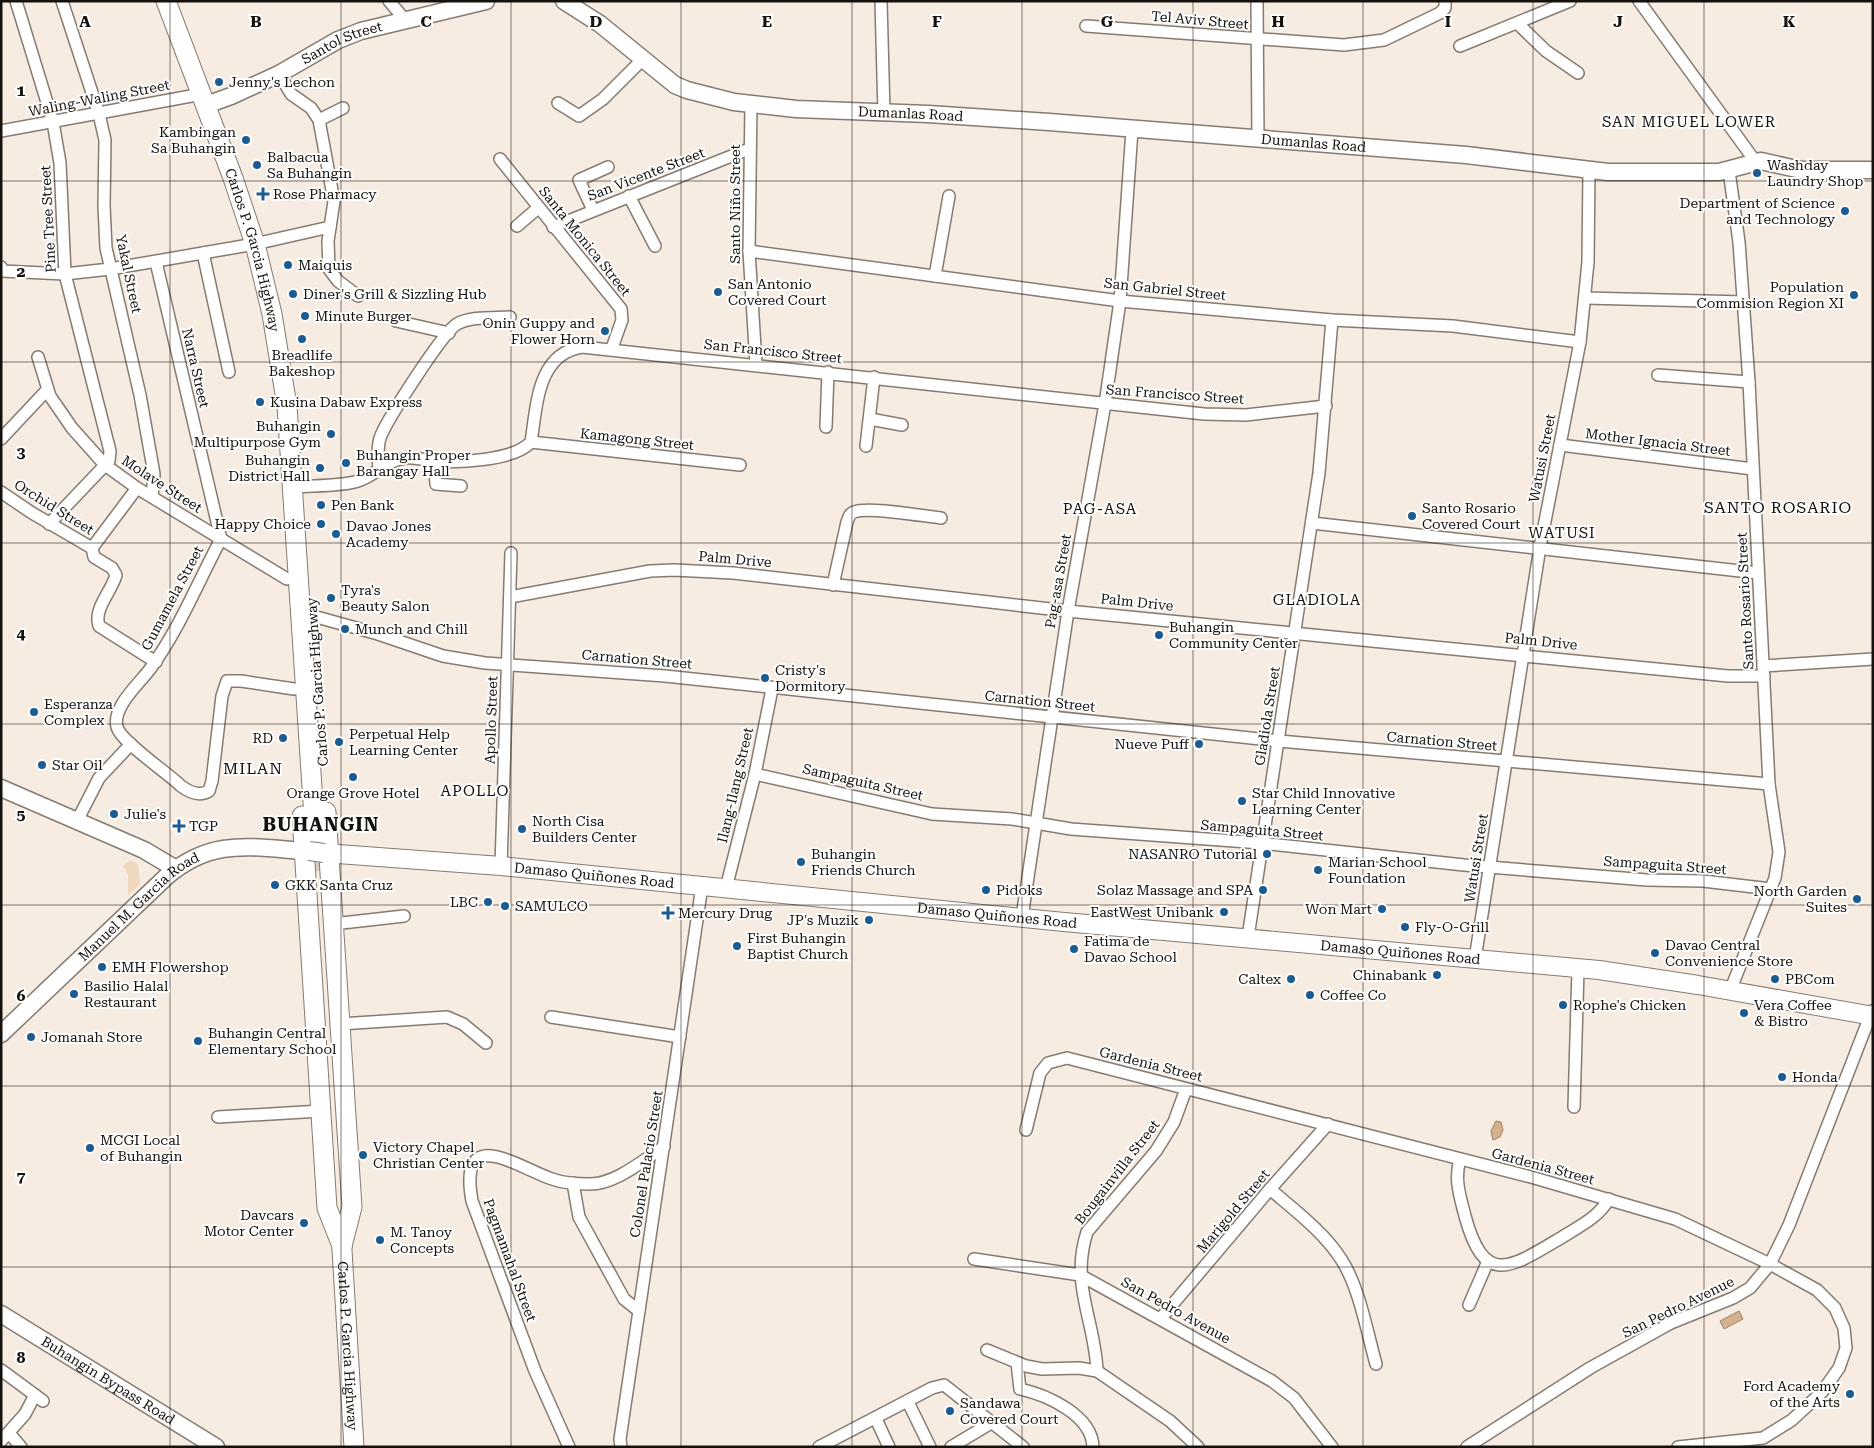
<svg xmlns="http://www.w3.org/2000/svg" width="1874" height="1448" viewBox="0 0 1874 1448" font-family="'Roboto Serif',serif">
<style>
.green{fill:#f0d8be}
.water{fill:#d4b28f;stroke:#9b8268}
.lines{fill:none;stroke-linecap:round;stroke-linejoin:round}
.trunk-tunnel{stroke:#d5cbc1;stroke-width:19;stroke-dasharray:19 9;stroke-linecap:butt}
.minor-casing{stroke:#857b71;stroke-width:14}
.secondary-casing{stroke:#857b71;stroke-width:19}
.primary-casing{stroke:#857b71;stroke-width:20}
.trunk-casing{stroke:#857b71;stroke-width:21}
.minor{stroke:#fff;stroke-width:11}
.secondary{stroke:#fff;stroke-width:16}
.primary{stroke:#fff;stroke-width:18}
.trunk{stroke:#fff;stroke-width:19}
.primary-bridge-casing{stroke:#857b71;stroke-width:20;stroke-linecap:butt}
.primary-bridge{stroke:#fff;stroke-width:18}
.grid{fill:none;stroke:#15120e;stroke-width:1;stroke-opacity:0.55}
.poi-dot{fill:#1c5b91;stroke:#fff;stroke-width:2}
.labels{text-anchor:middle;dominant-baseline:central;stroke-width:4;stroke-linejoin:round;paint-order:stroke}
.street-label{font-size:14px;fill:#15120e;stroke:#fff}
.poi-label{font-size:14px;fill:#15120e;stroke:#fff;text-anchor:start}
.neighbourhood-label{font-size:15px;letter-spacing:1px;fill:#15120e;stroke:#fff}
.quarter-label{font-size:16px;letter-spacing:1px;fill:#15120e;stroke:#fff}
.district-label{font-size:19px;font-weight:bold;letter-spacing:1px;fill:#15120e;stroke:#fff}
.grid-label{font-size:16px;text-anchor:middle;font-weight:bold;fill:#15120e;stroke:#fff;stroke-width:4;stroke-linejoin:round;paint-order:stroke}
</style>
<rect width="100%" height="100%" fill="#f7ece1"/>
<path class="green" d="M130,860L138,864L140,884L128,895V875L123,866Z"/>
<g class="water">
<path d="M1496,1121L1501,1122L1503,1130L1500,1137L1493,1140L1491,1131Z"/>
<path d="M1739,1311L1743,1319L1724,1329L1720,1321Z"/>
</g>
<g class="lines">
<path class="trunk-tunnel" d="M315,835L318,871"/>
<g class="minor-casing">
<g id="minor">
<path d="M16,1L53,122L60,163L65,274L110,451L109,461L49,524"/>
<path d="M62,1L99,114L105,140L104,206L106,248L140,395L154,474L152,497"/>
<path d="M389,1L406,21"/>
<path d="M881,1L884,113"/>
<path d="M1257,1L1258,140"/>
<path d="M1639,1L1755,161"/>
<path d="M1517,23L1546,51L1578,73"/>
<path d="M1086,26L1344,45L1384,40L1440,13L1445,8V1"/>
<path d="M1460,46L1570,1"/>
<path d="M279,74L291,94L311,108L319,120L334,201L328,241L329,269L338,281L358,296"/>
<path d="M558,103L579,116L603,99L643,59"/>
<path d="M751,104L749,251L756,364"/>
<path d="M319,120L343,108"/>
<path d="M1,131L202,94"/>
<path d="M500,159L621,309L622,320L612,348"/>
<path d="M1729,171L1739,242L1749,382L1769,784L1779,852L1775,878L1730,991"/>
<path d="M629,196L655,246"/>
<path d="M593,210L579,180L608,167"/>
<path d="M517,226L538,208"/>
<path d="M553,227L749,149"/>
<path d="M749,251L1120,301L1332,320L1453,326L1580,342"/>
<path d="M203,253L229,372"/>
<path d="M156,262L221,539C198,582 179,630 150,669C139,684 112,707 117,727C121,742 167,772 181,786C189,792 199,797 209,791L212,781L222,696L227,681H241L294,689"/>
<path d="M1,267L2,271L65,274L110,269L255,244L330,227"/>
<path d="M935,276L949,196"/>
<path d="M1585,298L1744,302"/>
<path d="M396,321L449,333"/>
<path d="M38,357L50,396L72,428L105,465L137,488L287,579"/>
<path d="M1658,375L1749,382"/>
<path d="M870,419L902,425"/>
<path d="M826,427L828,372"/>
<path d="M1,439L47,390"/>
<path d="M531,442L740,465"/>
<path d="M1560,445L1753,469"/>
<path d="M866,446L874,377"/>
<path d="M434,461L436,484L461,486"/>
<path d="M379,469C378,459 377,448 380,438C386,421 443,332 457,324C471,316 494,318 510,317"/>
<path d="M293,487C313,485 338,487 358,481C375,476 387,460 405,458C414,457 424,460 432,461C457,463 514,461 531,442C537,405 537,354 582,347L1204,414L1246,415L1326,406"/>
<path d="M1,492L32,513L92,548"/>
<path d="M1312,523L1758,573"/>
<path d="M92,548L94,557L112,568L116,575C112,591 93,609 99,626L156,662"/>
<path d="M92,548L137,488"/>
<path d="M833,585L847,522C849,517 849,514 854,512C867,506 923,516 941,518"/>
<path d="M510,597L650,571L674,570L733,573L1068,611L1728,676H1764"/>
<path d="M313,616L378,634L443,656L485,663L665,676L1279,741L1769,784"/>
<path d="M1763,666L1873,659"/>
<path d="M755,774L932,814L1012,819L1071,829L1261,843L1464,865L1647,880L1703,881L1771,889"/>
<path d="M77,821L99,778L131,744"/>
<path d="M501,866L511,553"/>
<path d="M726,888L755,774L772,689"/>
<path d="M1022,917L1068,611L1105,404L1120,301L1132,130"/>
<path d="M333,924L404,916"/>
<path d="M1248,937L1319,473L1332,320"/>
<path d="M1475,959L1540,547L1580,342L1588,262L1589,170"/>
<path d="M551,1017L680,1037"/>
<path d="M340,1024L447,1017L463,1024L486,1043"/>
<path d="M1574,1107L1578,969"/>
<path d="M218,1117L321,1111"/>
<path d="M1026,1130L1040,1073L1048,1063L1067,1058L1531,1177L1675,1219L1770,1264L1817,1290L1835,1308L1844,1328L1846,1348L1839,1368L1822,1392L1792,1420L1763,1438L1678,1447"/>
<path d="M1460,1159C1454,1180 1460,1196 1465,1216C1484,1286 1509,1269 1559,1239C1578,1227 1598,1218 1609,1199"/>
<path d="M573,1183L579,1217L624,1299L639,1311"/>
<path d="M1270,1189C1294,1210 1323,1231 1341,1259C1359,1286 1367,1332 1376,1364"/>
<path d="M974,1259L1080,1275L1272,1381L1294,1398L1332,1447"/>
<path d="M1469,1305L1488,1261"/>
<path d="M1161,1318L1270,1189L1328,1124"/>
<path d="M987,1350L1026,1366L1042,1369L1079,1368L1097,1371L1170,1421L1198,1447"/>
<path d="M1017,1363L1020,1389C1047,1395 1092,1415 1093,1447"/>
<path d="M1,1370L43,1401"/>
<path d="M1097,1371C1095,1320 1070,1285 1087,1232L1156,1151L1174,1122L1186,1089"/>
<path d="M908,1402L930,1447"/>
<path d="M876,1419L889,1447"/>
<path d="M9,1433L21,1447"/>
<path d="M1,1441L25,1414L35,1395"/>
<path d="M569,1447L535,1371L472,1201C458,1123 517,1167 552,1179C563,1183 577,1184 590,1184C616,1184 643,1160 664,1147"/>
<path d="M621,1447L620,1439L702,886"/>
<path d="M819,1447L932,1388L944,1385L1023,1447"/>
<path d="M951,1447L991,1423"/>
<path d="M1467,1447L1590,1368L1671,1323L1733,1298L1750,1288L1770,1264L1789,1225L1872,1011"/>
</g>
</g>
<g class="secondary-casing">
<g id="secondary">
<path id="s1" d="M564,1L600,24L675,85L687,90L734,102L796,109L928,114L1049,122L1466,155L1608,172H1719L1761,161L1801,170H1873"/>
<path id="s2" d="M206,105L231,96L279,74L338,40L361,31L486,1"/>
<path d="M1,788L144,850L176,869"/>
<path id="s3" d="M1,1034L166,877C211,838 249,847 304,851"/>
<path id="s4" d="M1,1314L216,1447"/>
</g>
</g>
<g class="primary-casing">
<g id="primary">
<path id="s5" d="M324,853L501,866L1064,922L1599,970L1698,985L1873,1016"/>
</g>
</g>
<g class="trunk-casing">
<g id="trunk">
<path id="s6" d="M166,1L233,178L255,244L272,314L287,406L315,833"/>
<path d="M326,812L352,1207L342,1246"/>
<path d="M302,816L327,1208L342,1246"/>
<path id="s7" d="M341,1234L354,1447"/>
</g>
</g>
<use href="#minor" class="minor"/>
<use href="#secondary" class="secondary"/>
<use href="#primary" class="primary"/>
<use href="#trunk" class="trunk"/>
<g class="primary-bridge-casing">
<path id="primary-bridge" d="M309,851L324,853"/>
</g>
<use href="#primary-bridge" class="primary-bridge"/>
</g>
<path class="grid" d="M170,1V1447M341,1V1447M511,1V1447M681,1V1447M852,1V1447M1022,1V1447M1193,1V1447M1363,1V1447M1533,1V1447M1704,1V1447M1,181H1873M1,362H1873M1,543H1873M1,724H1873M1,905H1873M1,1086H1873M1,1267H1873"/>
<g class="poi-dot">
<circle cx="219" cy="82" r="5"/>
<circle cx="246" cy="140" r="5"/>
<circle cx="257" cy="165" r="5"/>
<circle cx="1757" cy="173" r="5"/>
<path d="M260.5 186.5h5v5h5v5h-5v5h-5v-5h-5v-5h5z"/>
<circle cx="1845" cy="211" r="5"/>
<circle cx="288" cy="265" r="5"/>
<circle cx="718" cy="292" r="5"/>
<circle cx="293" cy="294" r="5"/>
<circle cx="1854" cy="295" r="5"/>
<circle cx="305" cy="316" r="5"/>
<circle cx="605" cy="331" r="5"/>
<circle cx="302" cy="339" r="5"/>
<circle cx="260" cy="402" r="5"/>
<circle cx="331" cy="434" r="5"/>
<circle cx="346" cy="463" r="5"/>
<circle cx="320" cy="468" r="5"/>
<circle cx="321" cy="505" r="5"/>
<circle cx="1412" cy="516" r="5"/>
<circle cx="321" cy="524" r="5"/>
<circle cx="336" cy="534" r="5"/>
<circle cx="331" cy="598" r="5"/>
<circle cx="345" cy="629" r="5"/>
<circle cx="1159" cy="635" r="5"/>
<circle cx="765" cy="678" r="5"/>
<circle cx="34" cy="712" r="5"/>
<circle cx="283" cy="738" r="5"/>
<circle cx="339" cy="742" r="5"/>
<circle cx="1199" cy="744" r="5"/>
<circle cx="42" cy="765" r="5"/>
<circle cx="353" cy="777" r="5"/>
<circle cx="1242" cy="801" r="5"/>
<circle cx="114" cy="814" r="5"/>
<path d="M176.5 818.5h5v5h5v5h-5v5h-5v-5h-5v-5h5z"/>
<circle cx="522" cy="829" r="5"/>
<circle cx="1267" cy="854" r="5"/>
<circle cx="801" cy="862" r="5"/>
<circle cx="1318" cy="870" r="5"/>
<circle cx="275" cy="885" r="5"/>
<circle cx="986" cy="890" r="5"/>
<circle cx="1263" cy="890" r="5"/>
<circle cx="1857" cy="899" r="5"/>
<circle cx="488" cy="902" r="5"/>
<circle cx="505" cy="906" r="5"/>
<circle cx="1382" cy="909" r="5"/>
<circle cx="1224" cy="912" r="5"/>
<path d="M665.5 905.5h5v5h5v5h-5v5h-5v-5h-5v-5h5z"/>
<circle cx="869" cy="920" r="5"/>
<circle cx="1405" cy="927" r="5"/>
<circle cx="737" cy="946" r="5"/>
<circle cx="1074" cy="949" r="5"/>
<circle cx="1655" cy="953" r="5"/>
<circle cx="102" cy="967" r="5"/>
<circle cx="1437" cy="975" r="5"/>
<circle cx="1291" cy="979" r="5"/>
<circle cx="1775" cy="979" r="5"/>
<circle cx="74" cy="994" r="5"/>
<circle cx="1310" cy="995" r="5"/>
<circle cx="1563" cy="1005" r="5"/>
<circle cx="1744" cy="1013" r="5"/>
<circle cx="31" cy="1037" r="5"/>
<circle cx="198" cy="1041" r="5"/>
<circle cx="1782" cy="1077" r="5"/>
<circle cx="90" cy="1148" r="5"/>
<circle cx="363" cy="1155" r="5"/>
<circle cx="304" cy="1223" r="5"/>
<circle cx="380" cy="1240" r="5"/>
<circle cx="1850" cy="1394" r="5"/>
<circle cx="950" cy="1411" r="5"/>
</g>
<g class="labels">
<g class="street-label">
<text transform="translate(1200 20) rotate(5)">Tel Aviv Street</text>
<text stroke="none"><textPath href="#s2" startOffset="150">Santol Street</textPath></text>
<text transform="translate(99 98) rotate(-11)">Waling-Waling Street</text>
<text stroke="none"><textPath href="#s1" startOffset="378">Dumanlas Road</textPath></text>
<text stroke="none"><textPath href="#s1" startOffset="782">Dumanlas Road</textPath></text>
<text transform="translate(646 174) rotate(-21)">San Vicente Street</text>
<text transform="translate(735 204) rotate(-90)">Santo Niño Street</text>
<text transform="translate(48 219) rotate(-93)">Pine Tree Street</text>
<text transform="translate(585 241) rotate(51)">Santa Monica Street</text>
<text stroke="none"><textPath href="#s6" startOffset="264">Carlos P. Garcia Highway</textPath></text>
<text transform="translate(129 274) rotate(78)">Yakal Street</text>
<text transform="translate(1165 289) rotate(6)">San Gabriel Street</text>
<text transform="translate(773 351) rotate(6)">San Francisco Street</text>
<text transform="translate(196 368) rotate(77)">Narra Street</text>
<text transform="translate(1175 394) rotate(4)">San Francisco Street</text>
<text transform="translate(637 439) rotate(6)">Kamagong Street</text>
<text transform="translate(1658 442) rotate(7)">Mother Ignacia Street</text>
<text transform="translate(1542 458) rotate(-79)">Watusi Street</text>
<text transform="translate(162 484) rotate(33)">Molave Street</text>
<text transform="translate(54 507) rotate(32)">Orchid Street</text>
<text transform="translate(735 559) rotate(5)">Palm Drive</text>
<text transform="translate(1058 581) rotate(-80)">Pag-asa Street</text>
<text transform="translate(172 598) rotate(-62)">Gumamela Street</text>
<text transform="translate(1745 601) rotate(-93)">Santo Rosario Street</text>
<text transform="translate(1137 602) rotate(6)">Palm Drive</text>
<text transform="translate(1541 641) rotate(6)">Palm Drive</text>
<text transform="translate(637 659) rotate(5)">Carnation Street</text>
<text transform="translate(317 682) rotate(-94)">Carlos P. Garcia Highway</text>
<text transform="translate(1040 701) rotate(6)">Carnation Street</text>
<text transform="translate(1267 716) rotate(-81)">Gladiola Street</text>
<text transform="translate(491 720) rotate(-88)">Apollo Street</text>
<text transform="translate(1442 741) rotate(5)">Carnation Street</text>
<text transform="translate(863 782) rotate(13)">Sampaguita Street</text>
<text transform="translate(735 785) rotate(-77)">Ilang-Ilang Street</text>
<text transform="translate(1262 830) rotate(5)">Sampaguita Street</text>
<text transform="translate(1476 858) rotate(-81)">Watusi Street</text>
<text transform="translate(1665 865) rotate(4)">Sampaguita Street</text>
<text stroke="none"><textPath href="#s5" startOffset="271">Damaso Quiñones Road</textPath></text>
<text stroke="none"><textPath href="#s3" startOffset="188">Manuel M. Garcia Road</textPath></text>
<text stroke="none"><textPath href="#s5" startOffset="676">Damaso Quiñones Road</textPath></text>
<text stroke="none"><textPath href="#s5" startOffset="1081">Damaso Quiñones Road</textPath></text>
<text transform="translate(1151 1064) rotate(14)">Gardenia Street</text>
<text transform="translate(646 1164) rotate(-81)">Colonel Palacio Street</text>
<text transform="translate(1543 1166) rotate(15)">Gardenia Street</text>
<text transform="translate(1117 1172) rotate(-52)">Bougainvilla Street</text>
<text transform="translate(1233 1211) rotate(-50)">Marigold Street</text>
<text transform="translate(510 1260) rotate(70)">Pagmamahal Street</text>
<text transform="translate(1678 1307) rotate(-26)">San Pedro Avenue</text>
<text transform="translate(1176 1310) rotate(29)">San Pedro Avenue</text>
<text stroke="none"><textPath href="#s7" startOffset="112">Carlos P. Garcia Highway</textPath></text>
<text stroke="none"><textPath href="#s4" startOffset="126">Buhangin Bypass Road</textPath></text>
</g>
<g class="poi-label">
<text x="229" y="82">Jenny's Lechon</text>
<text x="236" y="132" text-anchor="end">Kambingan<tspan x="236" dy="16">Sa Buhangin</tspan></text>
<text x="267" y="157">Balbacua<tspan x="267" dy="16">Sa Buhangin</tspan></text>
<text x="1767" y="165">Washday<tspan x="1767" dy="16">Laundry Shop</tspan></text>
<text x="273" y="194">Rose Pharmacy</text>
<text x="1835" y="203" text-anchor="end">Department of Science<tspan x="1835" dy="16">and Technology</tspan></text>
<text x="298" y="265">Maiquis</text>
<text x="728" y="284">San Antonio<tspan x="728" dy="16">Covered Court</tspan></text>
<text x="1844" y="287" text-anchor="end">Population<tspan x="1844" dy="16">Commision Region XI</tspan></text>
<text x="303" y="294">Diner's Grill &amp; Sizzling Hub</text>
<text x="315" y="316">Minute Burger</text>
<text x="595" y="323" text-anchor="end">Onin Guppy and<tspan x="595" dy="16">Flower Horn</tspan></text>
<text x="302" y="355" text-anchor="middle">Breadlife<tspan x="302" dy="16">Bakeshop</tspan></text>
<text x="270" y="402">Kusina Dabaw Express</text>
<text x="321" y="426" text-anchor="end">Buhangin<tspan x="321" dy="16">Multipurpose Gym</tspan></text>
<text x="356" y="455">Buhangin Proper<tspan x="356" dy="16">Barangay Hall</tspan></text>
<text x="310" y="460" text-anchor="end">Buhangin<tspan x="310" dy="16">District Hall</tspan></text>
<text x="331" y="505">Pen Bank</text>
<text x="1422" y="508">Santo Rosario<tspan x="1422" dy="16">Covered Court</tspan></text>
<text x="311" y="524" text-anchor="end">Happy Choice</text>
<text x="346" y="526">Davao Jones<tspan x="346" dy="16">Academy</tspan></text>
<text x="341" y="590">Tyra's<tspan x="341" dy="16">Beauty Salon</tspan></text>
<text x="1169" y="627">Buhangin<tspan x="1169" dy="16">Community Center</tspan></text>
<text x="355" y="629">Munch and Chill</text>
<text x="775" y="670">Cristy's<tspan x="775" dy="16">Dormitory</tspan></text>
<text x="44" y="704">Esperanza<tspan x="44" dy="16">Complex</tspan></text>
<text x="349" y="734">Perpetual Help<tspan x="349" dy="16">Learning Center</tspan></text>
<text x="273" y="738" text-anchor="end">RD</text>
<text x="1189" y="744" text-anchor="end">Nueve Puff</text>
<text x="52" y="765">Star Oil</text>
<text x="353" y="793" text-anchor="middle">Orange Grove Hotel</text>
<text x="1252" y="793">Star Child Innovative<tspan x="1252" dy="16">Learning Center</tspan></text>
<text x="124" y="814">Julie's</text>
<text x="532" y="821">North Cisa<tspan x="532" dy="16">Builders Center</tspan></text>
<text x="189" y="826">TGP</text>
<text x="811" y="854">Buhangin<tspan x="811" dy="16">Friends Church</tspan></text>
<text x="1257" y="854" text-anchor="end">NASANRO Tutorial</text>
<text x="1328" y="862">Marian School<tspan x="1328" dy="16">Foundation</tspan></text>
<text x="285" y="885">GKK Santa Cruz</text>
<text x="996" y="890">Pidoks</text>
<text x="1253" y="890" text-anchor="end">Solaz Massage and SPA</text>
<text x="1847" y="891" text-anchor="end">North Garden<tspan x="1847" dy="16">Suites</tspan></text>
<text x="478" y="902" text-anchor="end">LBC</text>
<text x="515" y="906">SAMULCO</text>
<text x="1372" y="909" text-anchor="end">Won Mart</text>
<text x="1214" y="912" text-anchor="end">EastWest Unibank</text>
<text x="678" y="913">Mercury Drug</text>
<text x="859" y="920" text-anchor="end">JP's Muzik</text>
<text x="1415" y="927">Fly-O-Grill</text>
<text x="747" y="938">First Buhangin<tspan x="747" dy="16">Baptist Church</tspan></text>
<text x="1084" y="941">Fatima de<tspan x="1084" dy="16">Davao School</tspan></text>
<text x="1665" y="945">Davao Central<tspan x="1665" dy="16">Convenience Store</tspan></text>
<text x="112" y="967">EMH Flowershop</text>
<text x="1427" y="975" text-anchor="end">Chinabank</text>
<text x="1281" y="979" text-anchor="end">Caltex</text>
<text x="1785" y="979">PBCom</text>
<text x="84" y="986">Basilio Halal<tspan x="84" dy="16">Restaurant</tspan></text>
<text x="1320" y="995">Coffee Co</text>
<text x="1573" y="1005">Rophe's Chicken</text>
<text x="1754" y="1005">Vera Coffee<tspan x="1754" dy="16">&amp; Bistro</tspan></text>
<text x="208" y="1033">Buhangin Central<tspan x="208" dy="16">Elementary School</tspan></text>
<text x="41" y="1037">Jomanah Store</text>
<text x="1792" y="1077">Honda</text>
<text x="100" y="1140">MCGI Local<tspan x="100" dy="16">of Buhangin</tspan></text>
<text x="373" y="1147">Victory Chapel<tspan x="373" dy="16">Christian Center</tspan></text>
<text x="294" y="1215" text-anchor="end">Davcars<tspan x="294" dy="16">Motor Center</tspan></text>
<text x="390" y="1232">M. Tanoy<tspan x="390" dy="16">Concepts</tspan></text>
<text x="1840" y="1386" text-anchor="end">Ford Academy<tspan x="1840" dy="16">of the Arts</tspan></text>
<text x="960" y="1403">Sandawa<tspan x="960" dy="16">Covered Court</tspan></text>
</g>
<g class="neighbourhood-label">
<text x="1689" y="122">SAN MIGUEL LOWER</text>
<text x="1100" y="509">PAG-ASA</text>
<text x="1562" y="533">WATUSI</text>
<text x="1317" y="600">GLADIOLA</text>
<text x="475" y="791">APOLLO</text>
</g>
<g class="quarter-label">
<text x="1778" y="507">SANTO ROSARIO</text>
<text x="253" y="768">MILAN</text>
</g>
<g class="district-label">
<text x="321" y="824">BUHANGIN</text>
</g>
</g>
<g class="grid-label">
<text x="85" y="27">A</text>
<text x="256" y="27">B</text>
<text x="426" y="27">C</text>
<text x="596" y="27">D</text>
<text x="767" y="27">E</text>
<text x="937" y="27">F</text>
<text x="1107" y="27">G</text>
<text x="1278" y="27">H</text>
<text x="1448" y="27">I</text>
<text x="1618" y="27">J</text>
<text x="1789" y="27">K</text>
<text x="21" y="96">1</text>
<text x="21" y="277">2</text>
<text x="21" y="458">3</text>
<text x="21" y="639">4</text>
<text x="21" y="820">5</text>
<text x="21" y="1001">6</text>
<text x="21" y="1182">7</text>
<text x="21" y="1363">8</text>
</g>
<rect width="1874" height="1448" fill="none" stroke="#15120e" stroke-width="5"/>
</svg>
